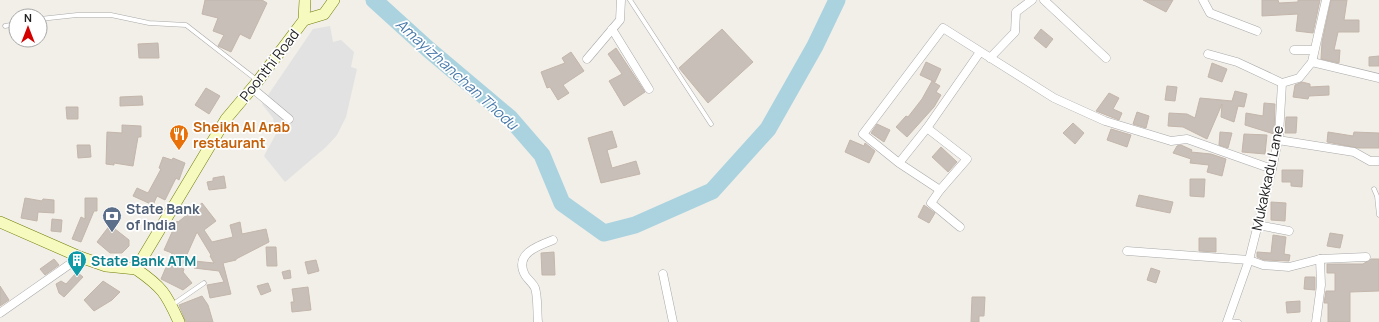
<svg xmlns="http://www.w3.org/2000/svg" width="1379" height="322" viewBox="0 0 1379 322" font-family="Manrope,sans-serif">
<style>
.parking{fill:#e2e2e2}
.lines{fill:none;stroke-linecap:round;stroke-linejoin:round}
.river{stroke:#aad3df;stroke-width:17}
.building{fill:#c7bfb8;stroke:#c4b6ab}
.service-casing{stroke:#a9a9a9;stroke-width:5}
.minor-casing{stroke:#a9a9a9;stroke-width:9}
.secondary-casing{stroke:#707d05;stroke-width:12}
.service{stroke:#fff;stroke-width:4}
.minor{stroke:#fff;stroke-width:8}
.secondary{stroke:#f7fabf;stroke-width:11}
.labels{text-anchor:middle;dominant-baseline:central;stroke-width:3.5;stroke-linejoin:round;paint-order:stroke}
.street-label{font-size:14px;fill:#222;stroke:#fff}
.food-label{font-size:14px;font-weight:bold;fill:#c56008;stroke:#fff;text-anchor:start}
.service-label{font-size:14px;font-weight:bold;fill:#4e5e75;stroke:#fff;text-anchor:start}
.culture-label{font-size:14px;font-weight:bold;fill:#0d838f;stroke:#fff;text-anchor:start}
.water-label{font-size:15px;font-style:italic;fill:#4a7aab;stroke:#fff}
</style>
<rect width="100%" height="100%" fill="#f2efe9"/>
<path class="parking" d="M330,26L333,42L341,40L354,52L351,67L357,69L346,117L337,135L326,147L285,182L264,156L276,134L273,118L262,104L313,29Z"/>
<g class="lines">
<path class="river" d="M374,0L428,49L510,118L542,155L562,203L604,233L635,225L712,191L768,129L815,46L837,0"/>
</g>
<g class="building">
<path d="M205,0H262L267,3L250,39L240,34L231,52L218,46L224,35L213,31L218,18L202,14Z"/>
<path d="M1143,0H1173L1166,12Z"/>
<path d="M1262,0H1278L1279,3L1298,2V0H1320L1313,33L1296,31L1298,14L1262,16Z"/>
<path d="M1331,0H1347L1344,20H1359V32H1338L1334,50H1340L1339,63L1321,59L1322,42Z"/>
<path d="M722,29L753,62L708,103L679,68Z"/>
<path d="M1041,29L1053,39L1046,48L1034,38Z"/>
<path d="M158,43L159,58H139L138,44Z"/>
<path d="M616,48L645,92L624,106L609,81L622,74L608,54Z"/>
<path d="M571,52L584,71L563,85L569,93L558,100L550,87L547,88L541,72L565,63L562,58Z"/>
<path d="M1379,56V66H1369V57Z"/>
<path d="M926,62L941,69L935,82L920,75Z"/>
<path d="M1212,63L1227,69L1222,82L1208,77Z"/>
<path d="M932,81L940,86L936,92L941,95L934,107L907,137L896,127L906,116L908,117L922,99Z"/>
<path d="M1302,82L1310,84V87L1329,86V95L1309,96L1308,99L1293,97L1295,85Z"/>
<path d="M1167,86L1177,87L1175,101L1165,100Z"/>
<path d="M206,88L220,96L209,114L195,105Z"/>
<path d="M1235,91L1247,94L1244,107L1238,106L1234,122L1221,117L1222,104L1207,139L1183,127L1168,126L1169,113L1187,114L1195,118L1200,98L1232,101Z"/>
<path d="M1109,93L1119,98L1113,109L1122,113L1119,120L1096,111Z"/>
<path d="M142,96L143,105L120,106V97Z"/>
<path d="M1264,103L1275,104L1274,134L1245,125L1246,113L1263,116Z"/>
<path d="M66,107H78V119H67Z"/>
<path d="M1137,112L1149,116L1146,128L1133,124Z"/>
<path d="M1286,117H1297L1296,133H1285Z"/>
<path d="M1073,123L1084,133L1075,144L1063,133Z"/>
<path d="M877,124L890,130L884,142L871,133Z"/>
<path d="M122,125L141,126V137H138L133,166L114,163V165L106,164L107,132L122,133Z"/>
<path d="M1111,129L1131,135L1127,147L1107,140Z"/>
<path d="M612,131L617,147L607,150L612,168L636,161L640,174L601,183L588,138Z"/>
<path d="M1220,132L1232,133L1228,148L1219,145Z"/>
<path d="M1328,132L1353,136L1354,132L1379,133V148H1358L1327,142Z"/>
<path d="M1244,134L1267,135L1265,154L1242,152Z"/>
<path d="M850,140L864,146L865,143L875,151L869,163L845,152Z"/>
<path d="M77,145H90L91,157L78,158Z"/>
<path d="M1181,145L1192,150L1191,152L1211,154L1226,159L1222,176L1207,172L1209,165L1190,163L1191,159L1173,153L1177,146Z"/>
<path d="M941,147L957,162L948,172L932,157Z"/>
<path d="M163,157L172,160L173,158L185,163L179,180L176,178L165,200L157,196L153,205L133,196L137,188L148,193L161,169L159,168Z"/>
<path d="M1282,170H1303L1302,187L1291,186V182H1282Z"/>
<path d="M224,176L226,188L209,190L207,182L213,181V178Z"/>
<path d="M1190,179H1205L1204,197L1190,196Z"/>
<path d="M1139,195L1173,202L1170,213L1136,206Z"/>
<path d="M25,198L42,201L43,199L54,200V213L38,212L37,221L21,218Z"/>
<path d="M85,198H97V211H94L81,242L72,239L81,217L85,219Z"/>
<path d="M1271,202L1286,203L1285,221L1271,220Z"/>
<path d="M202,203L216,221L204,230L212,242L233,237L230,225L240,222L242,234L266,229L269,242L236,259V260L223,263L231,294L210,298L207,285L224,282L219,271L194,268V261L214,263L210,256L211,255L197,232L181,268L184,269L183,272L192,283L183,290L161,279L172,253L164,250L177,221L178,222Z"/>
<path d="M924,205L935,213L929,223L918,217Z"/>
<path d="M52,219L62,220L61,232L51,231Z"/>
<path d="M110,225L129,240V246L122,253H110L97,242Z"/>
<path d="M1330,233L1343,235L1340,248L1327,246Z"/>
<path d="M1273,235L1286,237L1284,254L1290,255L1289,261L1264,260L1257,257V252L1271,253Z"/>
<path d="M1199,238H1216V252L1199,251Z"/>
<path d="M266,247H276L277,266H267Z"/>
<path d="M554,252L555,275H542L541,253Z"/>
<path d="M54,259L59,265L45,275L40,269Z"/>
<path d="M1371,259H1379V291L1350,292V322H1328V303H1324L1326,291H1335V273H1327V264H1363Z"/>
<path d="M316,260L319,271L308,274L305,262Z"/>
<path d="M1151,268L1160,271L1156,283L1147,280Z"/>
<path d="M290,270L291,278L284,279L282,272Z"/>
<path d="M77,272L83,277L64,297L59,293L56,284L61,281L66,284Z"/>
<path d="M1305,277H1315V290L1304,289Z"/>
<path d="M103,281L120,292L112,300L94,311L84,300Z"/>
<path d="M268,283L271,291L261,295L257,286Z"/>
<path d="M0,286L9,300L0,306Z"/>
<path d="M308,287L311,310L292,312L291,302H294L292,289Z"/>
<path d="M202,296L208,305L213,322H186L179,305Z"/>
<path d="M972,297H985L984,316H979V322H971Z"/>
<path d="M1300,301V312L1287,313L1286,302Z"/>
</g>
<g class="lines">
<g class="service-casing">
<g id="service">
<path d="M630,0L711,124"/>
<path d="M40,19L77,15H111L149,23L186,25L258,81"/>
<path d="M5,26L16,24"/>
<path d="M1374,189L1377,196L1379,215"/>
<path d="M172,305L204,283"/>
<path d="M1228,321L1239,322"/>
</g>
</g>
<g class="minor-casing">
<g id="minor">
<path d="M1044,0L1106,58"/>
<path d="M1203,0L1210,13L1257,31"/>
<path d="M612,29L649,89"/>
<path d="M1294,50H1314"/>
<path d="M1208,54L1237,62L1282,83"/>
<path d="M990,58L1015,32L1016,12L1032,0"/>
<path d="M587,59L620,20L621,0"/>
<path d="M1312,62L1379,78"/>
<path d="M252,88L289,119"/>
<path d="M927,128L980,52"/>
<path d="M1278,140L1354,152L1370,161H1379"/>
<path d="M899,163L927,128L967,159L940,190L899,163L863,134L943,28L1054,98L1105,121L1171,141L1187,139L1272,169"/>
<path d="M940,190L931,203L960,227"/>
<path d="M1258,225L1289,231"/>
<path d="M1127,251L1249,260L1263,265L1289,267L1320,259L1366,257"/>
<path d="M663,274L673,322"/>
<path d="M0,313L80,257"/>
<path d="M538,322C537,312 538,297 535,288C533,283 528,280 525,275C514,254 537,246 553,240"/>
<path d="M1227,322L1249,260L1272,169L1279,135L1282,83L1299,78L1312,62L1326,0"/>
<path d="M1316,322L1321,285L1320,259"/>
</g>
</g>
<g class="secondary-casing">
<g id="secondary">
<path d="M304,20L324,14L334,0"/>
<path d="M0,222L80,257L106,266L136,269L226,119L258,81L304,20L305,0"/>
<path d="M136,269C162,287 166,293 179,322"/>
</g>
</g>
<use href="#service" class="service"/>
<use href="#minor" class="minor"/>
<use href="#secondary" class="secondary"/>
</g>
<defs>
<g id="restaurant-pin" transform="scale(1)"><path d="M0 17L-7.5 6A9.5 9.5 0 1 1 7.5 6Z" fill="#e8710a" stroke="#fff"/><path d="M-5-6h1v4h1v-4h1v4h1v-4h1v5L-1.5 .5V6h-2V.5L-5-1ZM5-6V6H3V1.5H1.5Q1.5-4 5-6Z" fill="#fff"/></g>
<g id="bank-pin" transform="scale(1)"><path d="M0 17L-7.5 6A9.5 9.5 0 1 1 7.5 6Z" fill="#5c6f8a" stroke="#fff"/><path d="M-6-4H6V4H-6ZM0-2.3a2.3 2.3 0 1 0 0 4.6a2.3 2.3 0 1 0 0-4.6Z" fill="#fff"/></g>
<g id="building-pin" transform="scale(1)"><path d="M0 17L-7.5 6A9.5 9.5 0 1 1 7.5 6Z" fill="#0f9aa8" stroke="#fff"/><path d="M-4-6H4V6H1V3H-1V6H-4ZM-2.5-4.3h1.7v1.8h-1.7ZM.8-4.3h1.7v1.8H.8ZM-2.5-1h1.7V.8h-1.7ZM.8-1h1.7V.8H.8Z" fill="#fff"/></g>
</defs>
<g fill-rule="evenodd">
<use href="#restaurant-pin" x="179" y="134"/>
<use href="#bank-pin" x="112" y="216"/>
<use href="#building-pin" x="77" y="260"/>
</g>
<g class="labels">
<g class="street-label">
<text transform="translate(269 65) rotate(-52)">Poonthi Road</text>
<text transform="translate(1267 178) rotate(-78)">Mukakkadu Lane</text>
</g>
<g class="food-label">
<text x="193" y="126">Sheikh Al Arab<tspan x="193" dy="16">restaurant</tspan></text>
</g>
<g class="service-label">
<text x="126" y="208">State Bank<tspan x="126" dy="16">of India</tspan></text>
</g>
<g class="culture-label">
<text x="91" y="260">State Bank ATM</text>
</g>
<g class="water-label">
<text transform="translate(457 74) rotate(42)">Amayizhanchan Thodu</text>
</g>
</g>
<g transform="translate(28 28)"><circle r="19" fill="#ffffff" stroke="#a7a7a7"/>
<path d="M0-3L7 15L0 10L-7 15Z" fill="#d40000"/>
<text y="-6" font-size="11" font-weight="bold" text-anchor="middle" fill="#222222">N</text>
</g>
</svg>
